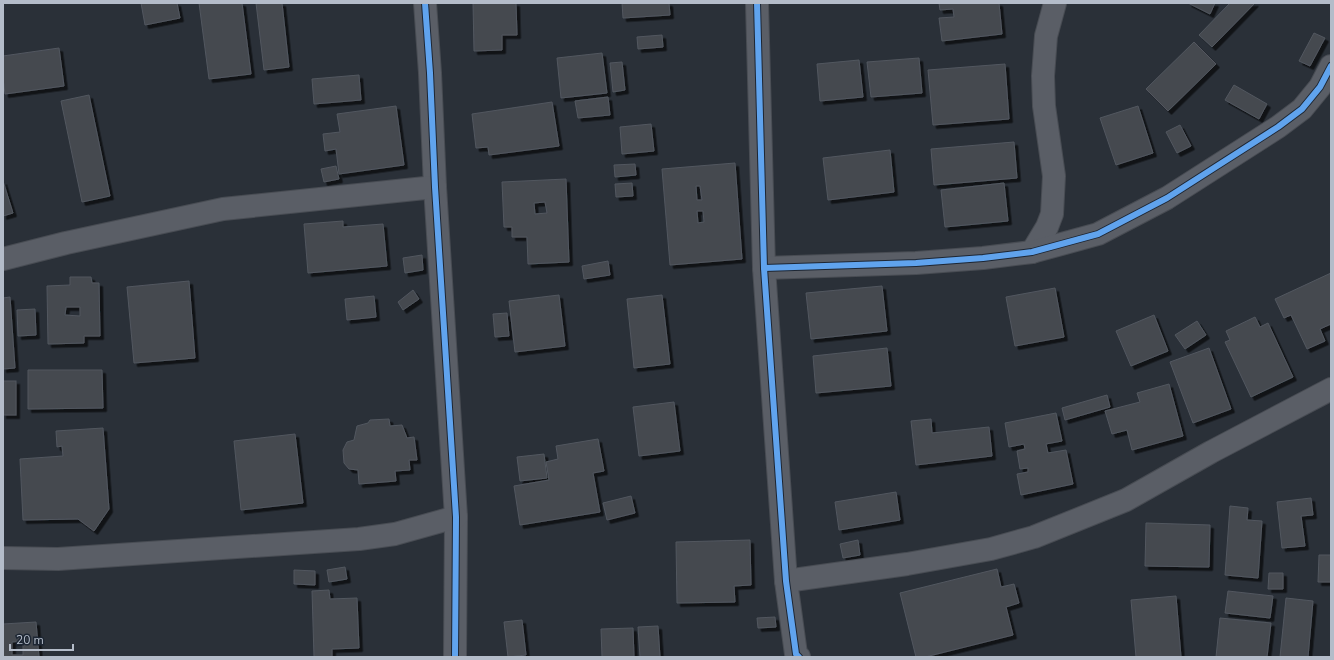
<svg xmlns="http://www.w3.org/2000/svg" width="1334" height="660" viewBox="0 0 1334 660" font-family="'Nunito Sans',sans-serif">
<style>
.building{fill:#444950;stroke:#52575f;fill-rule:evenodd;filter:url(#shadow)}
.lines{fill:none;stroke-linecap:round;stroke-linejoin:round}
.minor-casing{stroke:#484c53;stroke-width:24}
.minor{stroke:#5a5e66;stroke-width:22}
.cycleway-casing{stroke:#1d2633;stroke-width:8}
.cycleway{stroke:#60a3ed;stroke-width:6}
</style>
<defs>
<filter id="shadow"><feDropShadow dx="3.5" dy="3.5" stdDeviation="0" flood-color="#0009"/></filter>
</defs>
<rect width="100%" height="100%" fill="#2a3038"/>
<g class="building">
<path d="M141,3H177L180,18L145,25Z"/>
<path d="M199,3H242L251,74L209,79Z"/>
<path d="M256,3H282L289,67L264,70Z"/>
<path d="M473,3H516L517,35H502V50L474,51Z"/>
<path d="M622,3H669L670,15L623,18Z"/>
<path d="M939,3H999L1002,34L942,41L939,18L954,17L953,9L940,10Z"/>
<path d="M1188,3H1215L1210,14Z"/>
<path d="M1230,3H1255L1212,47L1199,35Z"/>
<path d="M1314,33L1325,38L1310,66L1299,61Z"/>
<path d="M662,35L663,47L638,49L637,37Z"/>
<path d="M1194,42L1216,64L1168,111L1146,89Z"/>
<path d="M59,48L64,86L5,94L3,78V56Z"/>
<path d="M602,53L607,93L561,98L557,58Z"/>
<path d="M919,58L922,93L871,97L867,62Z"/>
<path d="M859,60L863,97L820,101L817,64Z"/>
<path d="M622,62L625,90L613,92L610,63Z"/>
<path d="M1005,64L1009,119L933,125L928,70Z"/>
<path d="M359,75L361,100L314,104L312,79Z"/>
<path d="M1234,85L1267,104L1259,119L1225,100Z"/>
<path d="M89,95L110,196L82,202L61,101Z"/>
<path d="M608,97L610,115L578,118L575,101Z"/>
<path d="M552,102L559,146L489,155L488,147L476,148L472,114Z"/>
<path d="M396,106L404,165L339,174L336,149L325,151L323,134L340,132L337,114Z"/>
<path d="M1138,106L1153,153L1116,165L1100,118Z"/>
<path d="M651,124L654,151L622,154L620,127Z"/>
<path d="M1180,125L1191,146L1177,153L1166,132Z"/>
<path d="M1014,142L1017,178L934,185L931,149Z"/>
<path d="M890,150L894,192L828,200L823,158Z"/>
<path d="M735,163L742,259L670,265L662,169ZM696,186H700L702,200H697ZM697,211H703L704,222L698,223Z"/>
<path d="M635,164L636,175L615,177L614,165Z"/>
<path d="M336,166L339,179L324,182L321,169Z"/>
<path d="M566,179L569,262L528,264L527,237H512V227H504L502,182ZM545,202L547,213L535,214L534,203Z"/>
<path d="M3,181L13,213L3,216Z"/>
<path d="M632,183L633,196L616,197L615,184Z"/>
<path d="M1004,183L1008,221L945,227L941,190Z"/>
<path d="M343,221V227L383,224L387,266L308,273L304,224Z"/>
<path d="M422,255L423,270L405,273L403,258Z"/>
<path d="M608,261L610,275L584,279L582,266Z"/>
<path d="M1331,273V324L1320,329L1325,341L1307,349L1291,315L1284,318L1275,299Z"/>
<path d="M70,277H91L92,283H99L100,336H84V343L48,344L47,286L70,285ZM66,307H80V316L65,315Z"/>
<path d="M189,281L195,358L134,363L127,287Z"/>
<path d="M882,286L887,331L811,339L806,293Z"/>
<path d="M1055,288L1064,337L1015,346L1006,297Z"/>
<path d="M413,290L419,299L403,310L398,302Z"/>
<path d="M559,295L565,346L515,352L509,301Z"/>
<path d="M662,295L670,364L634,368L627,299Z"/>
<path d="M374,296L376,317L347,320L345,299Z"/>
<path d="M10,297L15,368L3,369V298Z"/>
<path d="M35,309L36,335L18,336L17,310Z"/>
<path d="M507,313L509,336L495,337L493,314Z"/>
<path d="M1154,315L1168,351L1131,366L1116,331Z"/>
<path d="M1255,317L1260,327L1268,323L1293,377L1251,397L1225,342L1230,340L1226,331Z"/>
<path d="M1197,321L1206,335L1185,349L1175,335Z"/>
<path d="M887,348L891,386L816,393L813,356Z"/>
<path d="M1209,348L1231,409L1193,423L1170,362Z"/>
<path d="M28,370H102L103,408L28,409Z"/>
<rect x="3" y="381" width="13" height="34"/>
<path d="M1169,384L1183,436L1132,450L1127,430L1112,434L1105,411L1140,402L1137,393Z"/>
<path d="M1107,395L1110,407L1065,420L1062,408Z"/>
<path d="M674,402L680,451L639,456L633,407Z"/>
<path d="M1056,413L1062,441L1046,444L1048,453L1066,450L1073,484L1021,495L1017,474L1028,472V468L1020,469L1017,451L1025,449L1024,444L1009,447L1005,423Z"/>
<path d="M389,419L390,426L402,425L407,438L414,437L417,460H409L410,470L395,471L396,481L359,484L358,470L349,469L344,463L343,450L347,442L354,440L357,426L368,423L370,420Z"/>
<path d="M931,419L932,433L989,427L992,456L916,465L911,421Z"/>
<path d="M103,428L109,509L94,531L78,519L23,520L20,459L63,456L62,446L57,447L56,431Z"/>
<path d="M295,434L303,503L241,510L234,441Z"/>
<path d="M598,439L604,471L593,473L600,512L520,525L514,486L549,480L546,462L558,459L556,446Z"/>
<path d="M544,454L547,478L520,481L517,457Z"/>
<path d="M896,492L900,520L839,530L835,502Z"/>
<path d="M631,496L635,513L607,520L603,503Z"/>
<path d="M1311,498L1313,515L1301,516L1305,546L1282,548L1277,502Z"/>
<path d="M1230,506L1248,508L1247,520L1262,521L1258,578L1225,575Z"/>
<path d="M1146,523L1210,525L1209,567L1145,566Z"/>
<path d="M750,540L751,585L734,586L735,602L677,603L676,542Z"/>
<path d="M858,540L860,555L843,558L840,544Z"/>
<path d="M1319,555H1331V582H1318Z"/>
<path d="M345,567L347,579L329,582L327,570Z"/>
<path d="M997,569L1001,587L1014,584L1019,603L1006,607L1013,635L925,657H916L900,593Z"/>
<path d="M294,570L315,571V585L294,584Z"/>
<path d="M1269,573H1283V589H1268Z"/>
<path d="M329,590L330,599L357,598L359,648L332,649V657H314L312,591Z"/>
<path d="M1228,591L1273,596L1270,618L1225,613Z"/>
<path d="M1176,596L1181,657H1136L1131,600Z"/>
<path d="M1286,598L1313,601L1308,657H1280Z"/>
<path d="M775,617L776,627L758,628L757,618Z"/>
<path d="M1220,618L1271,623L1267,657H1216Z"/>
<path d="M522,620L526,655L508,657L504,622Z"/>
<path d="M36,622L39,657H3V624ZM23,641V655H12V642Z"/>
<path d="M658,626L660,657H640L638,627Z"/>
<path d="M633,628L634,657H602L601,629Z"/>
</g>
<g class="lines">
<g class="minor-casing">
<g id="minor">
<path d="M425,3L430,73L435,187L456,517L455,657"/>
<path d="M757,3L764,268L786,581L796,654L799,657"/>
<path d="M1032,252L1047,227L1052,214L1054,176L1044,106L1043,76L1046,36L1055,3"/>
<path d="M3,259L66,243L223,209L435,187"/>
<path d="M764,268L916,263L983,258L1032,252L1098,234L1167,198L1278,127L1302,109L1320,87L1331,66"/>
<path d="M3,558L58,559L359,539L395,534L456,517"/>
<path d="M786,581L907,564L991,549L1034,537L1126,500L1211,452L1331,389"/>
</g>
</g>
<use href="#minor" class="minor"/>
<g class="cycleway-casing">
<g id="cycleway">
<path d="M425,3L430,73L435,187L456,517L455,657"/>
<path d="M757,3L764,268L786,581L796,654L799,657"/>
<path d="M764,268L916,263L983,258L1032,252L1098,234L1167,198L1278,127L1302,109L1320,87L1331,66"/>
</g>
</g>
<use href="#cycleway" class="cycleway"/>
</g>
<rect width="1334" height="660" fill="none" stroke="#b4bcc9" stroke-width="8"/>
<path d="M10 644v6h63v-6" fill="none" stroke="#b4bcc9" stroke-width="2"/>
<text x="16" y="644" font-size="12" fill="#b4bcc9" stroke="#1d2633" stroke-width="3" paint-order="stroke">20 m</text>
</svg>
